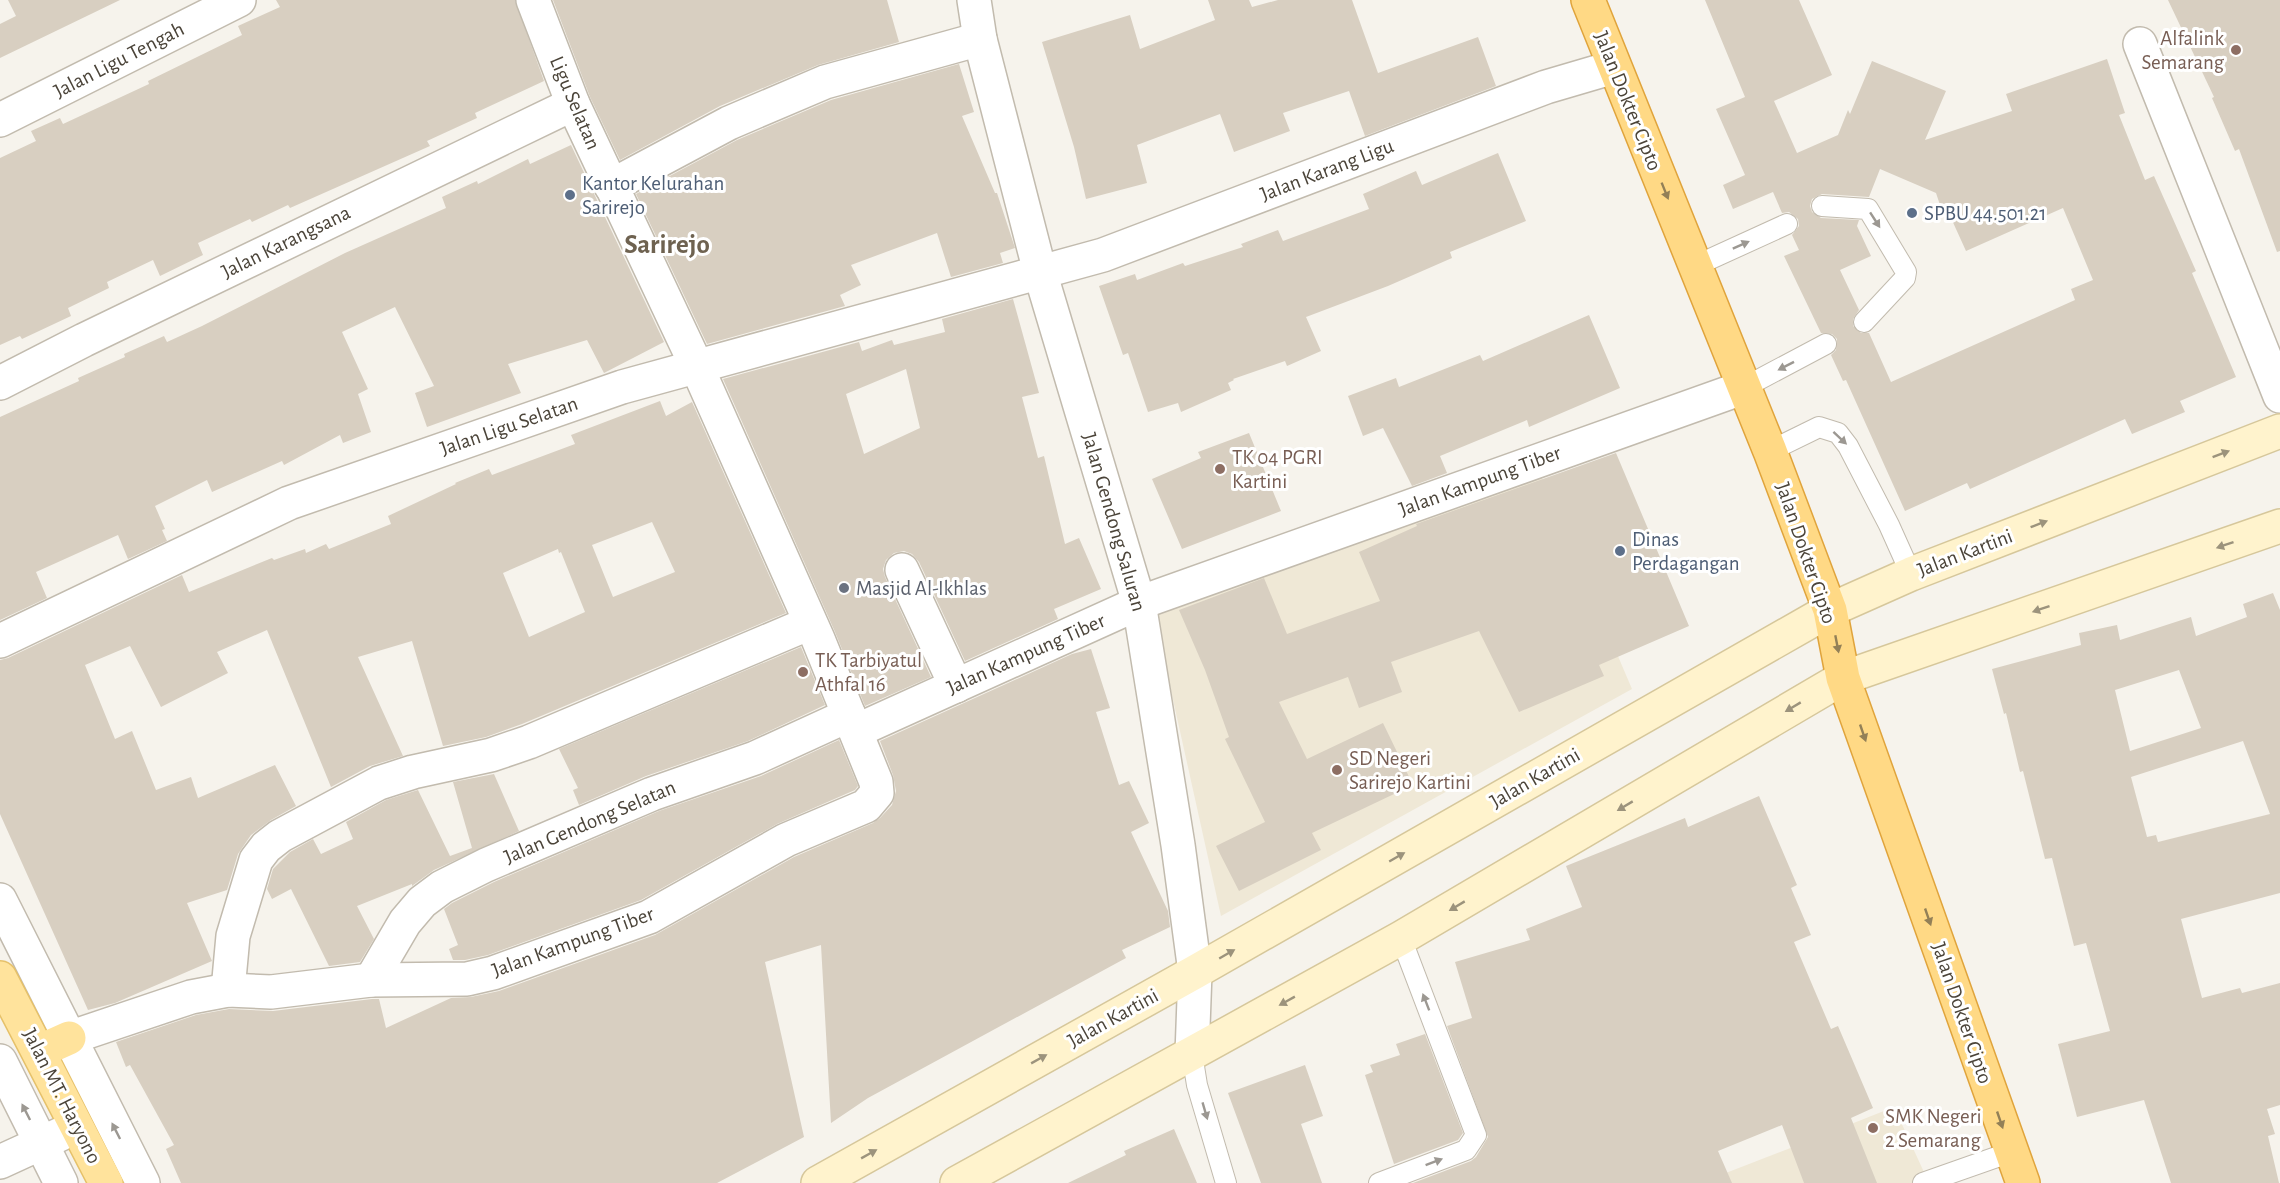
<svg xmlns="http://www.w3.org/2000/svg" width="2280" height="1183" viewBox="0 0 2280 1183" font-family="'Alegreya Sans',sans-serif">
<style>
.education{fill:#efe8d6}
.building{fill:#d8cfc1;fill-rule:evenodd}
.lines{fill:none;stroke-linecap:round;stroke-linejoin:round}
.service-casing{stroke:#c2bbae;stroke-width:22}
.minor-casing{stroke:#c2bbae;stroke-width:36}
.secondary-casing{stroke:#d6c79b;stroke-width:36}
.primary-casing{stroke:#e6c16a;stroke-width:36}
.trunk-casing{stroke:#e0a43c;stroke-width:36}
.service{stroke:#fff;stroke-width:20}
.minor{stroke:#fff;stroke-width:33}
.secondary{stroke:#fff3cd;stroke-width:33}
.primary{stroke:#ffe39c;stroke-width:33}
.trunk{stroke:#ffd985;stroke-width:33}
.oneway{fill:#938057}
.oneway2{fill:#9c9892}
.oneway3{fill:#9c937c}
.education-dot{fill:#8d6e63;stroke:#fff;stroke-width:2}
.service-dot{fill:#5c6f8a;stroke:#fff;stroke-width:2}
.worship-dot{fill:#6b7280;stroke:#fff;stroke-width:2}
.labels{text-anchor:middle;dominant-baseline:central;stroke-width:6;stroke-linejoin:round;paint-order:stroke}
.education-label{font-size:21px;fill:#785e54;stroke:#fff;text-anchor:start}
.street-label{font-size:21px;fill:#4b4439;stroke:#fff}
.service-label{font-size:21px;fill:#4e5e75;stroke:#fff;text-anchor:start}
.worship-label{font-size:21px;fill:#5b616d;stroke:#fff;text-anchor:start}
.district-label{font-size:27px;font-weight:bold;fill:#6e6250;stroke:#fff}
</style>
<rect width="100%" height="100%" fill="#f6f3ec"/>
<g class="education">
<path d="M1539,471L1632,689L1221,916L1152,605Z"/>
<path d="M1894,1107L1929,1183H1700L1788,1149Z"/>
</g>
<g class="building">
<path d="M8,0H120L0,58V24L16,16Z"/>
<path d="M276,0H515L544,81L475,113L477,118L427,141L430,146L290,208L288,205L252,222L250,219L198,243L203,255L160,276L153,260L107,282L109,288L68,308L71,316L22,339L20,336L0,345V158L36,141L31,131L60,118L63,124L149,84L148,81L242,35L238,26L280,7Z"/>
<path d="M553,0H887L899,42L818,65L720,106L620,160L590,97Z"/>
<path d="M1208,0H1249L1252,7L1278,0H1352L1378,73L1478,37L1496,86L1365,136L1349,91L1283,113L1290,131L1234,152L1220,114L1137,145L1147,183L1086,199L1074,147L1042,42L1130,15L1140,49L1215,20Z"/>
<path d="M1705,0H1799L1832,75L1774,101L1797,153L1838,135L1848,110L1850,114L1872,61L1946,91L1925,140L2012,111L2006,94L2107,59L2125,113L2119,115L2145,180L2154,176L2196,271L2192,273L2236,377L2180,401L2185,412L2132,434L2125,419L1970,489L1967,483L1905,511L1846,380L1843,381L1831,355L1836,350L1837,339L1832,334L1821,333L1784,256L1799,250L1792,235L1799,226L1798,219L1789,212L1782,213L1773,192L1733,209L1723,185L1745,175L1716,109L1745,97ZM1880,169L1936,193L1945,220L1951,218L1966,251L2063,208L2093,280L2071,289L2075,300L1891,382L1869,333H1861L1853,326V319L1859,310L1840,270L1871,256L1857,226L1859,220L1821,218L1812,212L1810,206L1812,199L1822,194L1869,197Z"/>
<path d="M2168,0H2280V251L2277,252L2239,149L2235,151L2212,98L2214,97Z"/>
<path d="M959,64L974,112L962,116L995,193H997L1015,248L1000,253L1003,263L951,277L937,233L851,265L861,285L840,295L845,306L707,344L636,194L737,140L831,100Z"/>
<path d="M571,145L664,342L604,373L587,340L508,364L521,393L427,427L415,393L434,386L395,307L342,332L368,389L358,394L371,432L343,443L340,435L284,465L282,461L212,492L207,480L155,506L165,529L162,530L167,541L128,559L118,535L36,572L47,598L0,620V417L79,381L78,378L125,357L124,354L164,336L167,342L202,326L345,253L446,208L442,197L477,181L478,184L528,159L530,164Z"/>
<path d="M1498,153L1526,221L1450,252L1452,258L1388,286L1306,317L1321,351L1287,366L1285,361L1233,379L1234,380L1228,383L1231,390L1181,412L1178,403L1148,412L1128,353L1123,355L1099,286L1135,274L1137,280L1183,263L1185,266L1243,247L1241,244L1278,230L1283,241L1369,209L1363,194L1416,171L1422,185Z"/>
<path d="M1013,299L1039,393L1022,397L1038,458L1044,456L1065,544L1079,538L1101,589L1054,609L1058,619L965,661L919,562L912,554L904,551L894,553L886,560L883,569L885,577L931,677L865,706L835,632L723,379L859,342L862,351L892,340L894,345L945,332L942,319ZM906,369L920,428L864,454L846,394Z"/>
<path d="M1589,315L1620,388L1529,427L1527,420L1440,456L1447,473L1412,486L1383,428L1363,436L1348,396L1396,378L1399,387L1480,355L1483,361Z"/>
<path d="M660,401L666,416L692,402L786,613L522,724L486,737L443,746L412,641L358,657L403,756L370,766L331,787L267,630L217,652L228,673L161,707L130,646L85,665L115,739L132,731L156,790L191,777L198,798L275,765L296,806L271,820L251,835L238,854L227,890L187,903L212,961L115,1003L88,1010L0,814V660L8,658L182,575L189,592L272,558L274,560L305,549L306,553L326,544L329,549L391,524L388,516L456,484L455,483L489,469L492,475L575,444L571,435ZM652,522L675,572L613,597L592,545ZM558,549L559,553L561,552L585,612L529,637L503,573Z"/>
<path d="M1249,433L1281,511L1182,549L1152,479L1201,458L1198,452Z"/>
<path d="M1616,453L1689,626L1599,665L1604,676L1519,712L1479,631L1391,662L1402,692L1359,708L1348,677L1279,702L1307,759L1383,723L1413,785L1312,833L1321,850L1239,891L1216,846L1265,822L1225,739L1229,737L1205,670L1179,610L1264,578L1287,634L1380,601L1359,552L1417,526L1416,524Z"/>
<path d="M2273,593L2280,610V893L2181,919L2202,998L2240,988L2242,993L2280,983V1105L2267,1109L2275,1134L2268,1136L2279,1183H2171L2144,1100L2077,1117L2058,1044L2110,1031L2086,943L2074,946L2052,858L2045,859L2023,771L2020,772L2006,713L2004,714L1992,669L2081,645L2079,633L2117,625L2120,640L2191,617L2196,636L2247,617L2243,604ZM2179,670L2201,728L2130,751L2115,690ZM2243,741L2270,814L2158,842L2156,835L2147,837L2131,777Z"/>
<path d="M801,647L825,705L748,741L646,776L579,805L573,790L578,788L559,749Z"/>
<path d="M1091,649L1110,708L1096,712L1119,785L1129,781L1149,823L1131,832L1168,911L1170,927L1122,950L1126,958L868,1098L831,1123L821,945L765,962L804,1137L717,1183H181L166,1149L174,1145L130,1065L126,1067L116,1042L196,1015L229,1009L273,1011L372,999H379L386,1028L451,998L471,997L499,991L655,935L794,857L873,823L880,818L892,805L896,791L893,775L880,741L1072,654Z"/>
<path d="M839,740L858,786L855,790L777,824L641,900L488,955L465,960H453L449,949L458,945L444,909L452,903L494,882L659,811L761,776Z"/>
<path d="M494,774L519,831L434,870L412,886V884L357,906L374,939L360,962L329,966L291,889L272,899L267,889L273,869L290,852L313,839L321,854L353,839L346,822L386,800L418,790L450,856L472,848L453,782Z"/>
<path d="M1759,796L1797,885L1791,888L1811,935L1794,942L1831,1029L1838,1026L1873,1108L1851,1118L1877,1183H1804L1782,1125L1718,1151L1732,1183H1413L1471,1161L1476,1157L1488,1137L1447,1026L1472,1018L1455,962L1530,940L1526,929L1582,907L1566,866L1685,818L1688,827Z"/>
<path d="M1425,1034L1463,1133L1458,1140L1394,1164L1365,1075L1373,1072L1370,1065L1400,1055L1396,1044Z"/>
<path d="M1305,1065L1323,1116L1301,1124L1322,1183H1261L1228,1093Z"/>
<path d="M1174,1129L1197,1183H1068L1126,1155L1124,1151Z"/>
</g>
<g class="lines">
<g class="service-casing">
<g id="service">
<path d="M1822,206L1868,209L1906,272L1905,278L1864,322"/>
<path d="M1695,266L1787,224"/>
<path d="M1745,387L1826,344"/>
<path d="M1770,451L1819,427L1838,433L1848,446L1889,525L1911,574"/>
<path d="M1192,1054L1197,1085L1226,1183"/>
<path d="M1379,1183L1466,1150L1476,1135L1401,938"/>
<path d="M1923,1183L2011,1152"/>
</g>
</g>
<g class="minor-casing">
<g id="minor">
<path d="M974,0L980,39L1040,272L1139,603L1178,845L1195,972L1192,1054"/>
<path d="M2140,44L2280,396"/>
<path d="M0,120L239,0"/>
<path d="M611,186L729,123L825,82L980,39"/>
<path d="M0,383L84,340L573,104"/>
<path d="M902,570L956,686"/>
<path d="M0,641L289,503L622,387L1103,255L1546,87L1614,67"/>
<path d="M856,731L1139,603L1745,387"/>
<path d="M0,900L143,1183"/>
<path d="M371,980L405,922L422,902L442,887L486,865L652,794L755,758L849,715"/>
<path d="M228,990L233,936L256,860L266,847L280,836L379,783L413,772L491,755L529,742L810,623"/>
<path d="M69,1038L191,997L228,990L271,992L371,980L467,979L493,973L649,917L786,840L866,806L877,793L876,782L818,639L697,367L573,104L533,0"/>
<path d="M0,1061L61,1183"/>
<path d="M0,1162L61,1134"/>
</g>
</g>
<g class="secondary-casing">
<g id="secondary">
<path d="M818,1183L1195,972L1830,610L1911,574L2280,431"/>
<path d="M957,1183L1401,938L1843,678L2280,526"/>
</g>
</g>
<g class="primary-casing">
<g id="primary">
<path d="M0,978L106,1183"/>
<path d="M40,1051L69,1038"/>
</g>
</g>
<g class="trunk-casing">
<path id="trunk" d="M1588,0L1770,451L1830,610L1843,678L2023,1183"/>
</g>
<use href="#service" class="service"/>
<use href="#minor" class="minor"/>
<use href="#secondary" class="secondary"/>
<use href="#primary" class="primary"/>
<use href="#trunk" class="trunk"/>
</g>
<defs><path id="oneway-solid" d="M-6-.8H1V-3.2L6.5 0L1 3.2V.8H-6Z" transform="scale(1.5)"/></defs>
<g class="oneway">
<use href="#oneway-solid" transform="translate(1665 191) rotate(68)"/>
<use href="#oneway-solid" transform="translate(1837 644) rotate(79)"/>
<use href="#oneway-solid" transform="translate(1863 733) rotate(71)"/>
<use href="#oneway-solid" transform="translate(1928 917) rotate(71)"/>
<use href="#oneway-solid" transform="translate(2000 1120) rotate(71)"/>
</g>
<g class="oneway2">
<use href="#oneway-solid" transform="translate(1875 220) rotate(57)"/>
<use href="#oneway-solid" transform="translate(1741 245) rotate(-24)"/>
<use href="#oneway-solid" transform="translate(1786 366) rotate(153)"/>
<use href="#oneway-solid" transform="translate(1840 438) rotate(43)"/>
<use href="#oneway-solid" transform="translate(1426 1002) rotate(-111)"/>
<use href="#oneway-solid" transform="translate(1205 1111) rotate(74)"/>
<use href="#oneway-solid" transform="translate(26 1112) rotate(-117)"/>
<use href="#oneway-solid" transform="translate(116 1131) rotate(-117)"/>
<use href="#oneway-solid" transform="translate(1434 1162) rotate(-21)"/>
</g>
<g class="oneway3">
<use href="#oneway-solid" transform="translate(2221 454) rotate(-21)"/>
<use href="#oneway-solid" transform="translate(2039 524) rotate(-21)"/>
<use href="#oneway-solid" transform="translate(2225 545) rotate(161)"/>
<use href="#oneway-solid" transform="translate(2041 609) rotate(161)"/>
<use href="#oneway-solid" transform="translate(1793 707) rotate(149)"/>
<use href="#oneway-solid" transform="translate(1625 806) rotate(149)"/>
<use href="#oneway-solid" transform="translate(1397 857) rotate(-30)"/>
<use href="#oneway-solid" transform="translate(1457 906) rotate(149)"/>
<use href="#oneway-solid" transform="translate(1227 954) rotate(-30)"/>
<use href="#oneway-solid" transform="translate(1287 1001) rotate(151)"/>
<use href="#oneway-solid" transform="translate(1039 1059) rotate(-29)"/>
<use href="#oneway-solid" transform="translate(869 1154) rotate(-29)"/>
</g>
<g class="education-dot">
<circle cx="2236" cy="50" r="6"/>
<circle cx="1220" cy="469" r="6"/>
<circle cx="803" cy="672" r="6"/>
<circle cx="1337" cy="770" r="6"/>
<circle cx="1873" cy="1128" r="6"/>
</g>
<g class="service-dot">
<circle cx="570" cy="195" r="6"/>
<circle cx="1912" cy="213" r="6"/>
<circle cx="1620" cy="551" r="6"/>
</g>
<circle class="worship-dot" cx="844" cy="588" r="6"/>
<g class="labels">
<g class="education-label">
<text x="2224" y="38" text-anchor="end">Alfalink<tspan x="2224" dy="24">Semarang</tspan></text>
<text x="1232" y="457">TK 04 PGRI<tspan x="1232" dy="24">Kartini</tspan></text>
<text x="815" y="660">TK Tarbiyatul<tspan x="815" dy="24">Athfal 16</tspan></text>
<text x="1349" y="758">SD Negeri<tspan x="1349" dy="24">Sarirejo Kartini</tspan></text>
<text x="1885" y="1116">SMK Negeri<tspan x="1885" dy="24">2 Semarang</tspan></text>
</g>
<g class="street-label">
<text transform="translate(119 60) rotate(-27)">Jalan Ligu Tengah</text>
<text transform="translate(1628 101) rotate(68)">Jalan Dokter Cipto</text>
<text transform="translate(575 103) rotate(67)">Ligu Selatan</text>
<text transform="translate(1327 170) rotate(-21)">Jalan Karang Ligu</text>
<text transform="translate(286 242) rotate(-26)">Jalan Karangsana</text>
<text transform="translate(509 426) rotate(-19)">Jalan Ligu Selatan</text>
<text transform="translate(1480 481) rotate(-20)">Jalan Kampung Tiber</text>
<text transform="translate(1114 522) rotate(74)">Jalan Gendong Saluran</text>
<text transform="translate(1806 553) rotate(71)">Jalan Dokter Cipto</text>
<text transform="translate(1965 553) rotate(-21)">Jalan Kartini</text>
<text transform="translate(1026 654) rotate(-24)">Jalan Kampung Tiber</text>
<text transform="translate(1535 778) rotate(-30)">Jalan Kartini</text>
<text transform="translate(590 822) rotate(-23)">Jalan Gendong Selatan</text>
<text transform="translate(573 942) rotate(-20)">Jalan Kampung Tiber</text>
<text transform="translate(1962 1013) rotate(71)">Jalan Dokter Cipto</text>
<text transform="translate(1113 1018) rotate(-29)">Jalan Kartini</text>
<text transform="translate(62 1096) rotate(63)">Jalan MT. Haryono</text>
</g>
<g class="service-label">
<text x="582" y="183">Kantor Kelurahan<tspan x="582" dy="24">Sarirejo</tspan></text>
<text x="1924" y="213">SPBU 44.501.21</text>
<text x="1632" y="539">Dinas<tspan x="1632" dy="24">Perdagangan</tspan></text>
</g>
<g class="worship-label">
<text x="856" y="588">Masjid Al-Ikhlas</text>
</g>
<g class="district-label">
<text x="667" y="244">Sarirejo</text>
</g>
</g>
</svg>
